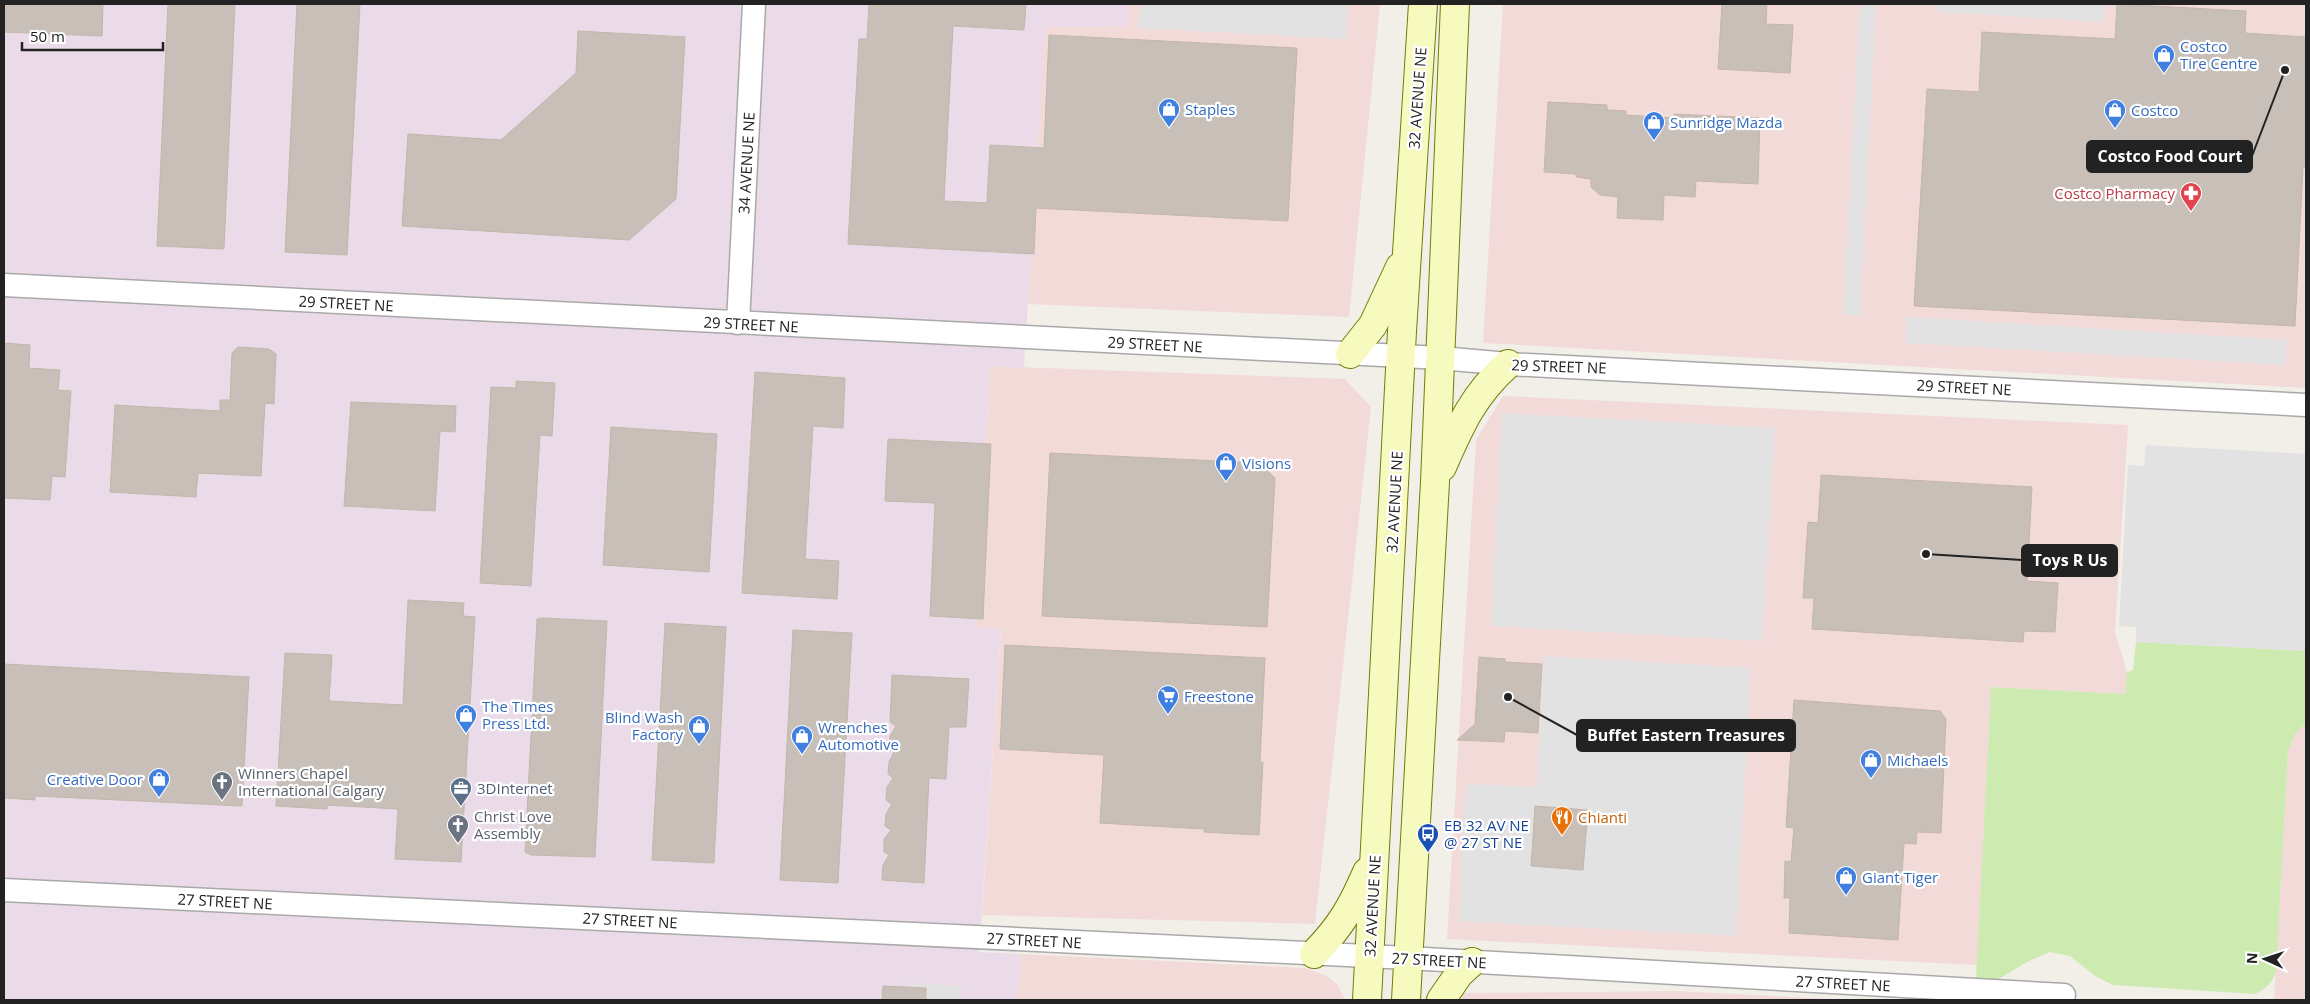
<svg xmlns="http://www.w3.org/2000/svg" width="2310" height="1004" viewBox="0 0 2310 1004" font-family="'Open Sans',sans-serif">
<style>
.commercial{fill:#f2dad9}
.industrial{fill:#ebdbe8}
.grass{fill:#cdebb0}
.parking{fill:#e2e2e2}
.building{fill:#c7bfb8;stroke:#c4b6ab}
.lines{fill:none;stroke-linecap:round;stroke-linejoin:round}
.minor-casing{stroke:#a9a9a9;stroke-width:25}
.secondary-casing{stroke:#707d05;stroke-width:30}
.minor{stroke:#fff;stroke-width:22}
.secondary{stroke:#f7fabf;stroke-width:28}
.labels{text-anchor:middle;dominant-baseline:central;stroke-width:4.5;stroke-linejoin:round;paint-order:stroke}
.shop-label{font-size:15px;fill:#366cbe;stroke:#fff;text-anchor:start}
.street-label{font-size:15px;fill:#222;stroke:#fff}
.health-label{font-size:15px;fill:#be3a42;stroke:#fff;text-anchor:end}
.worship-label{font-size:15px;fill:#5b616d;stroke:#fff;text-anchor:start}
.service-label{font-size:15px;fill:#4e5e75;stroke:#fff;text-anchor:start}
.food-label{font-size:15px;fill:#c56008;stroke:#fff;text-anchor:start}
.transit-label{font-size:15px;fill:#164399;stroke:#fff;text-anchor:start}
.leader{fill:none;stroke:#222;stroke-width:2}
.callout-dot{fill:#222;stroke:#fff;stroke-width:2}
.callout{fill:#222;stroke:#222;stroke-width:2}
.callout-label{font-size:16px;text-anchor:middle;font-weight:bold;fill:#fff}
</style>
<rect width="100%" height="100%" fill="#f2efe9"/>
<g class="commercial">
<path d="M1129,4H1380L1349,317L1027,304L1045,26H1127Z"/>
<path d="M1503,4H2306V388L1483,343Z"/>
<path d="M990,366L1345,379L1371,407L1315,924L982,915L1001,630L975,629Z"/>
<path d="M1503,396L2128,425L2115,632L2127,672L2125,694L1991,687L1977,965L1447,939L1476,440Z"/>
<path d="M2306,723V1000H2274L2288,751L2295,734Z"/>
<path d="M1021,954L1305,968L1327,976L1338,985L1345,1000H1017Z"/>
<path d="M1675,991L1851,1000H1460L1462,993Z"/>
</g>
<path class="industrial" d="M4,4H1129L1128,26L1045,27L1024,368L990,366L975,628L1001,629L979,952L1021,954L1017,1000H4Z"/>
<path class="grass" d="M2136,642L2306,651V723L2295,734L2288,751L2276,972C2272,983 2266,989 2255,994L2113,985L2095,976L2070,956L2050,952L2029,961L1997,980L1976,979L1991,687L2125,694L2127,672L2133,670Z"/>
<g class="parking">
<path d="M1140,4H1348L1346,39L1138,28Z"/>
<path d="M1860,4H1876L1860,315H1843Z"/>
<path d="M1938,4H2104L2103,22L1938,12Z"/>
<path d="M1907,317L2287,340L2285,365L1906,343Z"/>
<path d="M1502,413L1775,428L1762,641L1491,626Z"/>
<path d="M2146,445L2306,454V651L2136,642V627L2119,626L2128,465L2144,466Z"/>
<path d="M1544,656L1751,668L1736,936L1459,921L1466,784L1537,787Z"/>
<path d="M908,983L961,986L960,1000H908Z"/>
</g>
<g class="building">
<path d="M4,4H103L102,36L4,32Z"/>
<path d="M168,4H235L224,249L157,246Z"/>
<path d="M297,4H360L347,255L285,252Z"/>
<path d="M869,4H1026L1024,30L953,26L944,201L987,203L990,145L1044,148L1049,35L1297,48L1288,221L1036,208L1034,254L848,244L859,39H867Z"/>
<path d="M1722,4H1767L1766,24L1793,25L1790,73L1718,69Z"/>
<path d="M2117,4L2246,11L2245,33L2306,37V167H2303L2295,326L1914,306L1927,89L1979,92L1982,32L2115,39Z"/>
<path d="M578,31L685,37L676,199L629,240L402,226L408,134L501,140L576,73Z"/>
<path d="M1548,102L1607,105V110L1626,111V115L1674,118V114L1760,118L1758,184L1696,181L1695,197L1664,195L1663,220L1617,218L1618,197L1600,195L1591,187V179L1576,177V174L1544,172Z"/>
<path d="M4,343L30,345L29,368L60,370L58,390L71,391L65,477L52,476L50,500L4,498Z"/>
<path d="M238,347L269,349L276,354L274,404L265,403L261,476L198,473L196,497L110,492L115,405L220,411V400H230L232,353Z"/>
<path d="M755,372L845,378L843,428L813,426L805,559L839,561L837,599L742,593Z"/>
<path d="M516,381L555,383L552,436L540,435L531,586L480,583L491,387L516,388Z"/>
<path d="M351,402L456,406L455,432L440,431L435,511L344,506Z"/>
<path d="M611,427L717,434L709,572L603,565Z"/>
<path d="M888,439L991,444L983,619L930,616L935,503L885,501Z"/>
<path d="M1050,453L1259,463L1275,478L1267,627L1042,616Z"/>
<path d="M1821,475L2032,487L2027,581L2058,583L2055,632L2024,631L2023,642L1812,629L1814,598H1803L1808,522L1818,523Z"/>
<path d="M408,600L464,603L463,616L475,617L461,862L395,859L398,809L327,805V809L276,806L285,653L332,655L329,701L403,705Z"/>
<path d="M541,618L607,621L595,857L531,855L525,852L537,619Z"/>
<path d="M665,623L726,627L714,863L652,860Z"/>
<path d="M793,630L852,633L838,883L780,880Z"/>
<path d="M1005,645L1265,658L1260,762H1263L1259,835L1204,832V829L1100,823L1104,755L1000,749Z"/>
<path d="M1479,657L1505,659V662L1542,664L1538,733L1505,731L1504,742L1457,740L1475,724Z"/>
<path d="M4,664L249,677L242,806L35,796V800L4,798Z"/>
<path d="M892,675L969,679L966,727H949L946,779L929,778L924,883L882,880L883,865L889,855L884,852V839L891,830L885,826L886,814L892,804L886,800L887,787L893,778L888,774L889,762L894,752L889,749L890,736L896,726L890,722Z"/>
<path d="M1794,700L1940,711L1946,719L1941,833L1917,832L1916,844L1904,843L1898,940L1789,933L1790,898H1784L1785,861L1791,862L1794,828L1786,827Z"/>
<path d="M1535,806L1588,810L1583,870L1531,866Z"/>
<path d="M883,986L926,988V1000H882Z"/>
</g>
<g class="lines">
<g class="minor-casing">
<g id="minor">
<path d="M4,285L1441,358L1508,364L2306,405"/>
<path d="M738,323L754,4"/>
<path d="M4,890L1408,958L2064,995"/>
</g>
</g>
<g class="secondary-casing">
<g id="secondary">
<path d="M1350,354L1373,325L1400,267"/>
<path d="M1442,467C1460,426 1473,395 1508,364"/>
<path d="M1314,954C1341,926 1352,907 1367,872"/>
<path d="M1367,1000L1402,331L1423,4"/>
<path d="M1406,1000L1435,482L1455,4"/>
<path d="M1441,1000L1459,974L1472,962"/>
</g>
</g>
<use href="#minor" class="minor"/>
<use href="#secondary" class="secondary"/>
</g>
<defs>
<g id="shop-pin" transform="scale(1.125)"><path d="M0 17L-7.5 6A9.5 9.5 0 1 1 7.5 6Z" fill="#3f7fe0" stroke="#fff"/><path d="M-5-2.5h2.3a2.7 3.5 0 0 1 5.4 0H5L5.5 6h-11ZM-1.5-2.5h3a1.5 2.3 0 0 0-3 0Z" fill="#fff"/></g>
<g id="pharmacy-pin" transform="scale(1.125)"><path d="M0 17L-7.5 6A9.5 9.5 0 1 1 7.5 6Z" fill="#e0444e" stroke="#fff"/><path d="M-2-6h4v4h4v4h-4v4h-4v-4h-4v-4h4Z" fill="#fff"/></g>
<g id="supermarket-pin" transform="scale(1.125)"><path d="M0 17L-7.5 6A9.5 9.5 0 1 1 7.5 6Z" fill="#3f7fe0" stroke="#fff"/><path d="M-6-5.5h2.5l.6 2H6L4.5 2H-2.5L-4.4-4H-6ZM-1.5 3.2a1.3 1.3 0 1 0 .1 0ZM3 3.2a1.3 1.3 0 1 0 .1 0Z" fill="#fff"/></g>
<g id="church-pin" transform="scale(1.125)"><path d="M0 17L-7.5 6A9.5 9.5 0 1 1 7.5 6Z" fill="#6b7280" stroke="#fff"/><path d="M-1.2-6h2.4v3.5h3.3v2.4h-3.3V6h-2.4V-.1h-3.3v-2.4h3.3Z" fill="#fff"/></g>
<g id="office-pin" transform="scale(1.125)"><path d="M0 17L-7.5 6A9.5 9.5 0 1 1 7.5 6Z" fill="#5c6f8a" stroke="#fff"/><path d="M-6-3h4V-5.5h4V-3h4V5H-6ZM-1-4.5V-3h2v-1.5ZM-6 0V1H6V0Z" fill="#fff"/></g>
<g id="restaurant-pin" transform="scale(1.125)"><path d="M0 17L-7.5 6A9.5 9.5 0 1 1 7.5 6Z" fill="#e8710a" stroke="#fff"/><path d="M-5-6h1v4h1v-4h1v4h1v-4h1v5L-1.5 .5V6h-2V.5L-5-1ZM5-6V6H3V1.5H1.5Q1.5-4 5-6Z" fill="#fff"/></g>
<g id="bus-pin" transform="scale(1.125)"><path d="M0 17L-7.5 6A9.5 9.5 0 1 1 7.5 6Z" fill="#1a4fb4" stroke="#fff"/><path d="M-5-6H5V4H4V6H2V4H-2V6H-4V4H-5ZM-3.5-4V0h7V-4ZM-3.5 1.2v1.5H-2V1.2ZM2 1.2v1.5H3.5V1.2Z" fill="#fff"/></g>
</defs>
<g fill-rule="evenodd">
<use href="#shop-pin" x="2164" y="55"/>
<use href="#shop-pin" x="1169" y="109"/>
<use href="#shop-pin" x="2115" y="110"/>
<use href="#shop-pin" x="1654" y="122"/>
<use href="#pharmacy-pin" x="2191" y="193"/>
<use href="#shop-pin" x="1226" y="463"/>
<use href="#supermarket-pin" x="1168" y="696"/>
<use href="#shop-pin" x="466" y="715"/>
<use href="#shop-pin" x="699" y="726"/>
<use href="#shop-pin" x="802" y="736"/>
<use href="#shop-pin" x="1871" y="760"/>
<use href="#shop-pin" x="159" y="779"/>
<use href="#church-pin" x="222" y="782"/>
<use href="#office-pin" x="461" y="788"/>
<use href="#restaurant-pin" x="1562" y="817"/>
<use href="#church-pin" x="458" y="825"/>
<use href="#bus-pin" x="1428" y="834"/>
<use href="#shop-pin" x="1846" y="877"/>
</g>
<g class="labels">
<g class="shop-label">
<text x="2180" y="46">Costco<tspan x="2180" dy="17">Tire Centre</tspan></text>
<text x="1185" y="109">Staples</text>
<text x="2131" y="110">Costco</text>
<text x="1670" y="122">Sunridge Mazda</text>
<text x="1242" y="463">Visions</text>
<text x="1184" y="696">Freestone</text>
<text x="482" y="706">The Times<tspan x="482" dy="17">Press Ltd.</tspan></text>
<text x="683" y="717" text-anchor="end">Blind Wash<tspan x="683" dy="17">Factory</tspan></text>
<text x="818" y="727">Wrenches<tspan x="818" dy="17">Automotive</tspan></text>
<text x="1887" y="760">Michaels</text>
<text x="143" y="779" text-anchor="end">Creative Door</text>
<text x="1862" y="877">Giant Tiger</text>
</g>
<g class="street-label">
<text transform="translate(1417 98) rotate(-86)">32 AVENUE NE</text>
<text transform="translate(746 163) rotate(-87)">34 AVENUE NE</text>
<text transform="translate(346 303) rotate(3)">29 STREET NE</text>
<text transform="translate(751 324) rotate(3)">29 STREET NE</text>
<text transform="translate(1155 344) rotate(3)">29 STREET NE</text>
<text transform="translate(1559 366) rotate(2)">29 STREET NE</text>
<text transform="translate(1964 387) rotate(3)">29 STREET NE</text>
<text transform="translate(1394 502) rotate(-87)">32 AVENUE NE</text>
<text transform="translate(225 901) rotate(3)">27 STREET NE</text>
<text transform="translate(1372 906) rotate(-87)">32 AVENUE NE</text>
<text transform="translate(630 920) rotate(3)">27 STREET NE</text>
<text transform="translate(1034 940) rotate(3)">27 STREET NE</text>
<text transform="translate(1439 960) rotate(3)">27 STREET NE</text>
<text transform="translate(1843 983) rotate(3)">27 STREET NE</text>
</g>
<g class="health-label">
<text x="2175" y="193">Costco Pharmacy</text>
</g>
<g class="worship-label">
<text x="238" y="773">Winners Chapel<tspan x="238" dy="17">International Calgary</tspan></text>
<text x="474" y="816">Christ Love<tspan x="474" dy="17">Assembly</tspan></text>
</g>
<g class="service-label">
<text x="477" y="788">3DInternet</text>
</g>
<g class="food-label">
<text x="1578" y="817">Chianti</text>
</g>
<g class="transit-label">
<text x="1444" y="825">EB 32 AV NE<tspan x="1444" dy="17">@ 27 ST NE</tspan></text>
</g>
</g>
<path class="leader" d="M2285 70L2252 156M1926 554L2022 560M1508 697L1577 735"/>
<g class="callout-dot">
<circle cx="2285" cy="70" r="5"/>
<circle cx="1926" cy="554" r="5"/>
<circle cx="1508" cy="697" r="5"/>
</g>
<g class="callout">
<rect x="2087" y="141" width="165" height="31" rx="5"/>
<rect x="2022" y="545" width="95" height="31" rx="5"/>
<rect x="1577" y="720" width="218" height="31" rx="5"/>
</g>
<g class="callout-label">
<text x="2170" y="162">Costco Food Court</text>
<text x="2070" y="566">Toys R Us</text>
<text x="1686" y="741">Buffet Eastern Treasures</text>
</g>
<rect width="2310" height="1004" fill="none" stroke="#222222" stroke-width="10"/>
<g transform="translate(2265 959) rotate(273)" stroke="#ffffff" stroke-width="4" paint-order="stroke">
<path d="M0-4L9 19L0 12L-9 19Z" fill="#222222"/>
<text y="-8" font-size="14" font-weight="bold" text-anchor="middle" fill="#222222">N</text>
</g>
<path d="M22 42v8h141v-8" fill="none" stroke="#222222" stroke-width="2.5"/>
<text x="30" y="42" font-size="15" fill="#222222" stroke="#ffffff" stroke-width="4" paint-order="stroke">50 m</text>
</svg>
